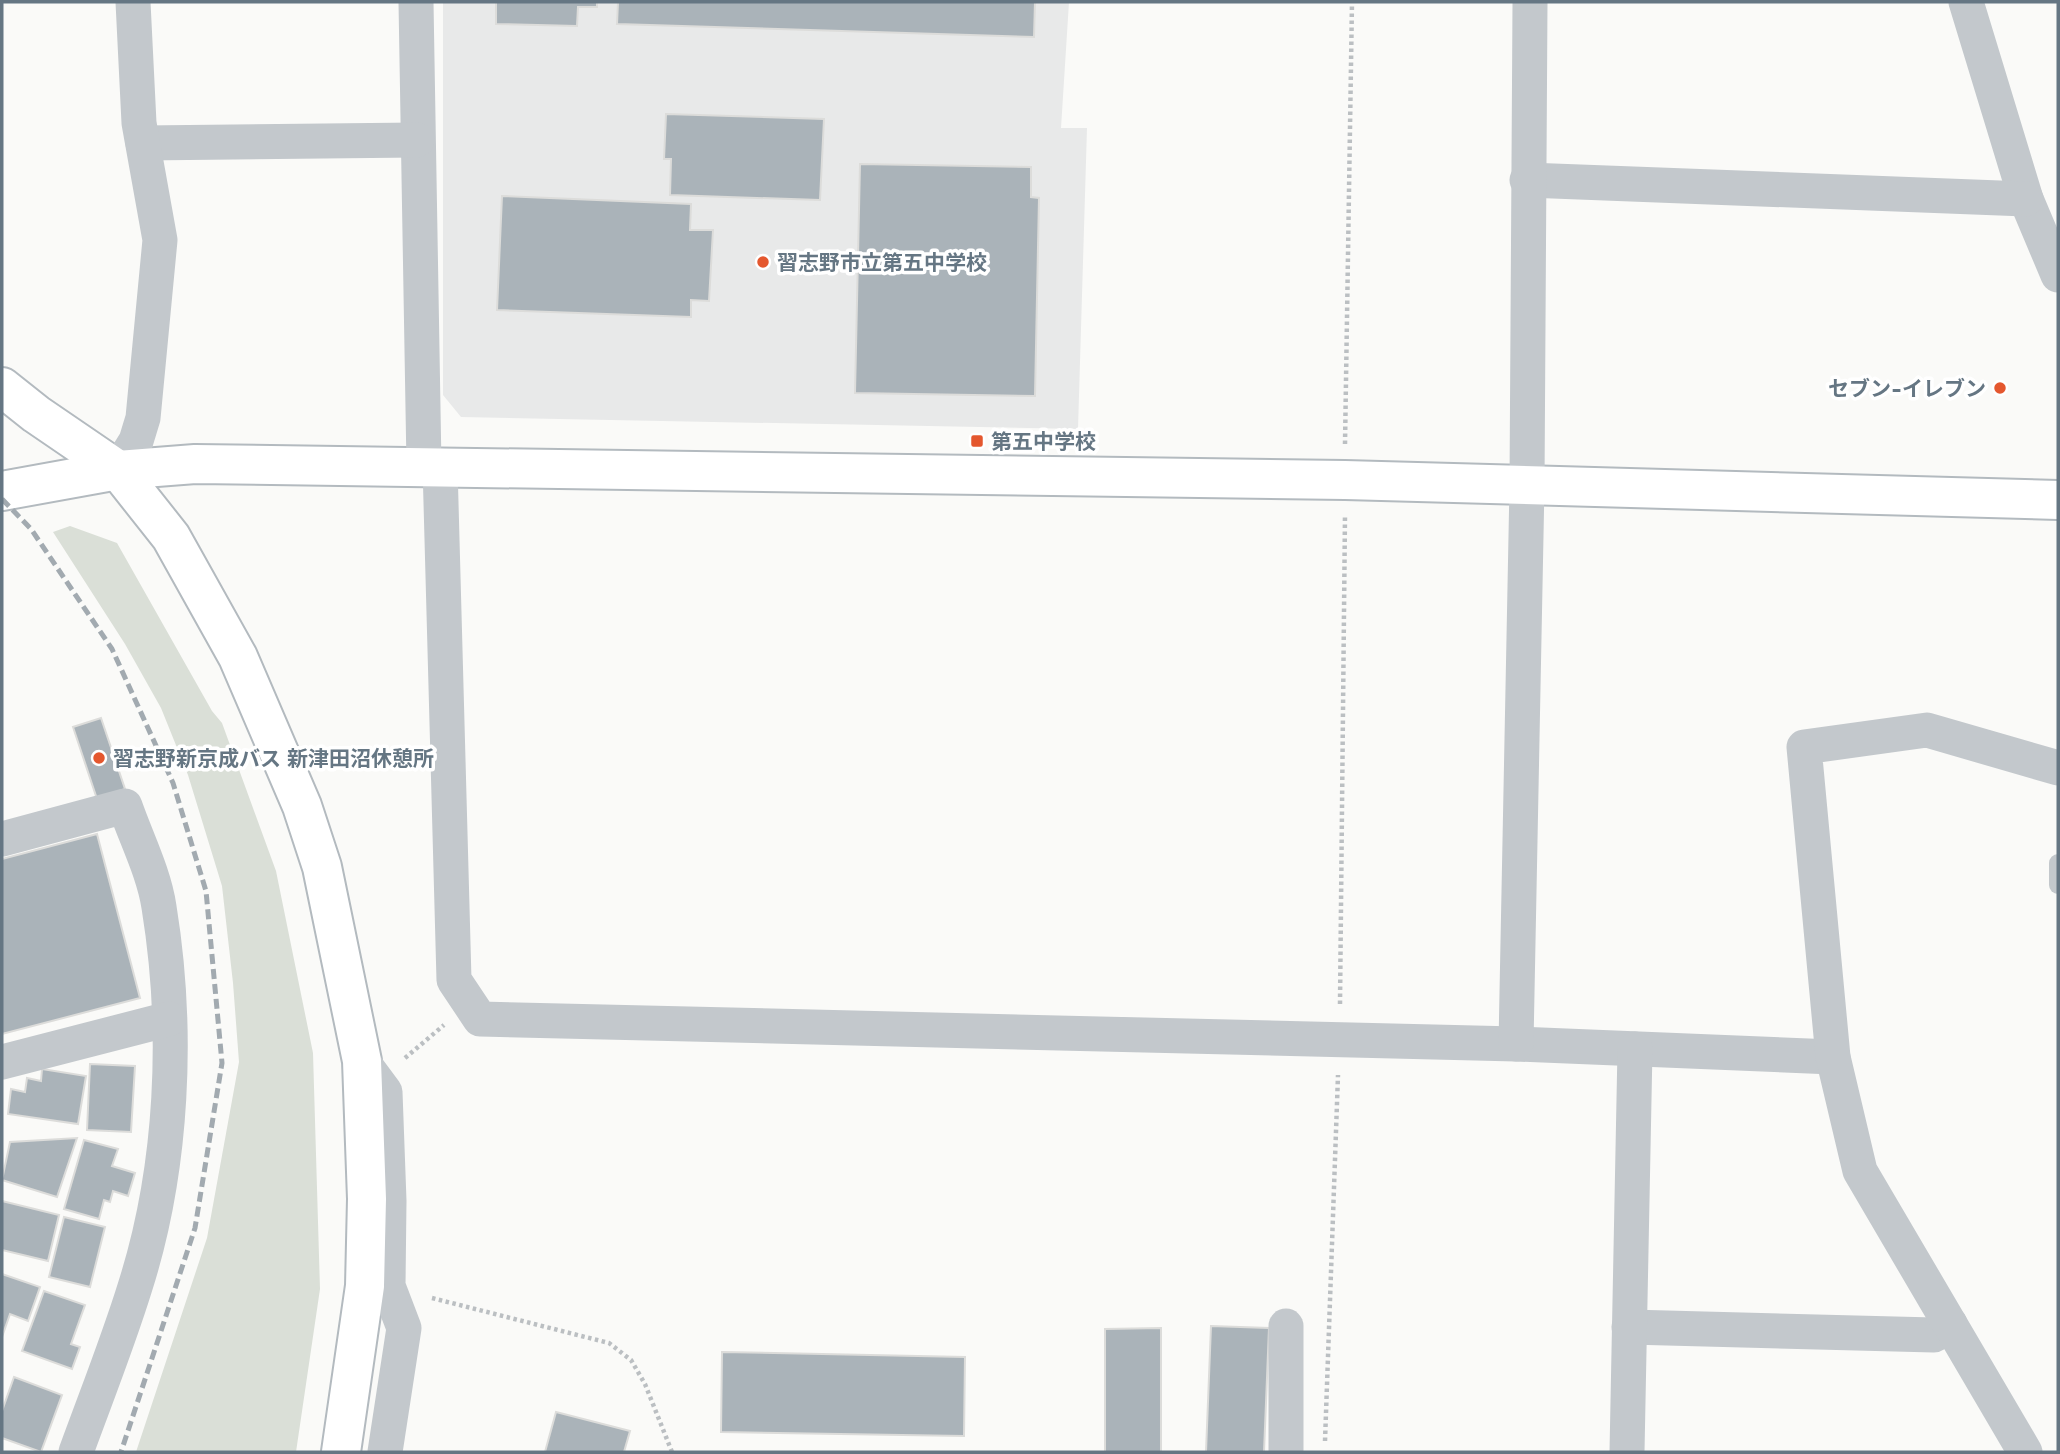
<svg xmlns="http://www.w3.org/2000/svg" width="2060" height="1454" viewBox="0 0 2060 1454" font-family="'Work Sans','Noto Sans JP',sans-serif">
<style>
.built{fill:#e8e9e9}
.green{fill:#dadfd7}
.building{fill:#aab3b9;stroke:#dcdcda;stroke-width:2}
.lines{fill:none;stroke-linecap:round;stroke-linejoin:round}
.secondary-casing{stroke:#b3babf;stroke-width:42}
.path{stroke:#bbbfc2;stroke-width:4.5;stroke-dasharray:3.5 3.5;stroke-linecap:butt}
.lane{stroke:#c3c8cc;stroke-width:18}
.street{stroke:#c3c8cc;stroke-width:35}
.secondary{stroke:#fff;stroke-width:38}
.rail{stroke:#a2aab0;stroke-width:5;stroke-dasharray:10 5;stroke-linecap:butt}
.poi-dot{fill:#e4572e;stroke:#fff;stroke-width:2.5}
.labels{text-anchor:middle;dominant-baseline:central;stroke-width:7;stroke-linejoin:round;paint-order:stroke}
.poi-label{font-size:21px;font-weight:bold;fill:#657683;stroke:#fff;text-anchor:start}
</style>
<rect width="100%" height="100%" fill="#fafaf8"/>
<path class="built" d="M443,2H1069L1061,128H1087L1078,429L461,417L443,395Z"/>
<path class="green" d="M70,526L117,543L212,711L222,723L276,871L313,1053L320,1289L296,1452H136L207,1238L239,1062L233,983L222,886L188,775L161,708L125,644L53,532Z"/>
<g class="building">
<path d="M496,2H597V7H578L577,26L496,24Z"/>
<path d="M618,2H1035L1034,37L617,24Z"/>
<path d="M666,114L824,119L820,200L670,195L671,159H664Z"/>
<path d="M860,164L1031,167V197L1039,198L1035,396L855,393Z"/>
<path d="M502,196L691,204L690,230H713L709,301L691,300V317L497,310Z"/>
<path d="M101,718L125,789L97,799L73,727Z"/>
<path d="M97,834L140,998L2,1034V859Z"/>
<path d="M90,1064L135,1066L131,1132L87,1130Z"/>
<path d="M42,1069L86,1076L78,1124L8,1114L11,1089L25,1092L27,1078L41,1081Z"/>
<path d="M77,1138L57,1197L2,1180L10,1142Z"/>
<path d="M84,1140L118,1149L112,1166L135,1173L128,1196L113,1191L110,1202L104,1200L99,1219L64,1209Z"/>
<path d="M2,1201L59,1215L48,1261L2,1250Z"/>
<path d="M64,1217L105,1227L90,1287L49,1277Z"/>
<path d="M2,1274L40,1287L28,1321L10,1314L2,1337Z"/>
<path d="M44,1291L85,1305L71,1344L80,1347L72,1369L22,1351Z"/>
<path d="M1211,1326L1269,1328L1264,1452H1206Z"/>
<path d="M1161,1328V1452H1105V1329Z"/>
<path d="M722,1352L965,1357L964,1436L721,1432Z"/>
<path d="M14,1377L62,1395L41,1452L2,1438V1411Z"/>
<path d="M556,1412L630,1431L624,1452H545Z"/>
</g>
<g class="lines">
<g class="secondary-casing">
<g id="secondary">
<path d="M2,387L36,414L118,470L171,537L238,657L302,806L322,867L362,1061L367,1199L365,1286L341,1452"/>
<path d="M2,491L118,470L195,464L1345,480L2058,500"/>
</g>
</g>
<g class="path">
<path d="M1345,444L1352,2"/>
<path d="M1340,1004L1345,515"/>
<path d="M405,1058L444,1025"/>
<path d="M432,1298L609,1343L631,1360L645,1384L672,1452"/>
<path d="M1325,1441L1338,1075"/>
</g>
<path class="lane" d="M2058,863V885"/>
<g class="street">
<path d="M416,2L424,466"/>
<path d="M1966,2L2026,199L2058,275"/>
<path d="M143,143L417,140"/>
<path d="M1527,180L2026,199"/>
<path d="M440,466L454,980L480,1019L1516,1044L1833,1057"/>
<path d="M118,470L136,441L143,418L160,240L139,123L133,2"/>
<path d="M2,839L125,806C136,838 154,873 159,907C179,1030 173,1168 135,1287C118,1342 96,1397 76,1452"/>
<path d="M1516,1044L1527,485L1530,2"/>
<path d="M362,1061L385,1092L389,1201L388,1286L404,1328L385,1452"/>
<path d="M2,1062L169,1019"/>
<path d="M1629,1327L1934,1335L1950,1324"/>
<path d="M1286,1452V1326"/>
<path d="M1627,1452L1635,1049"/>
<path d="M2025,1452L1860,1171L1833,1057L1804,747L1927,730L2058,768"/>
</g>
<use href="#secondary" class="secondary"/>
<path class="rail" d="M2,499L31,529L112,649L173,783L206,891L222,1063L195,1228L121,1452"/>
</g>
<g class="poi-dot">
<circle cx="763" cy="262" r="7"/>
<circle cx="2000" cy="388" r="7"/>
<rect x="970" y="434" width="14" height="14" rx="3.5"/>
<circle cx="99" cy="758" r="7"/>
</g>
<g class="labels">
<g class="poi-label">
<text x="777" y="262">習志野市立第五中学校</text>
<text x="1986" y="388" text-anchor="end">セブン-イレブン</text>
<text x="991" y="441">第五中学校</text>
<text x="113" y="758">習志野新京成バス 新津田沼休憩所</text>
</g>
</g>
<rect width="2060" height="1454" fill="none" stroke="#657683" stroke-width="7"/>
</svg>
